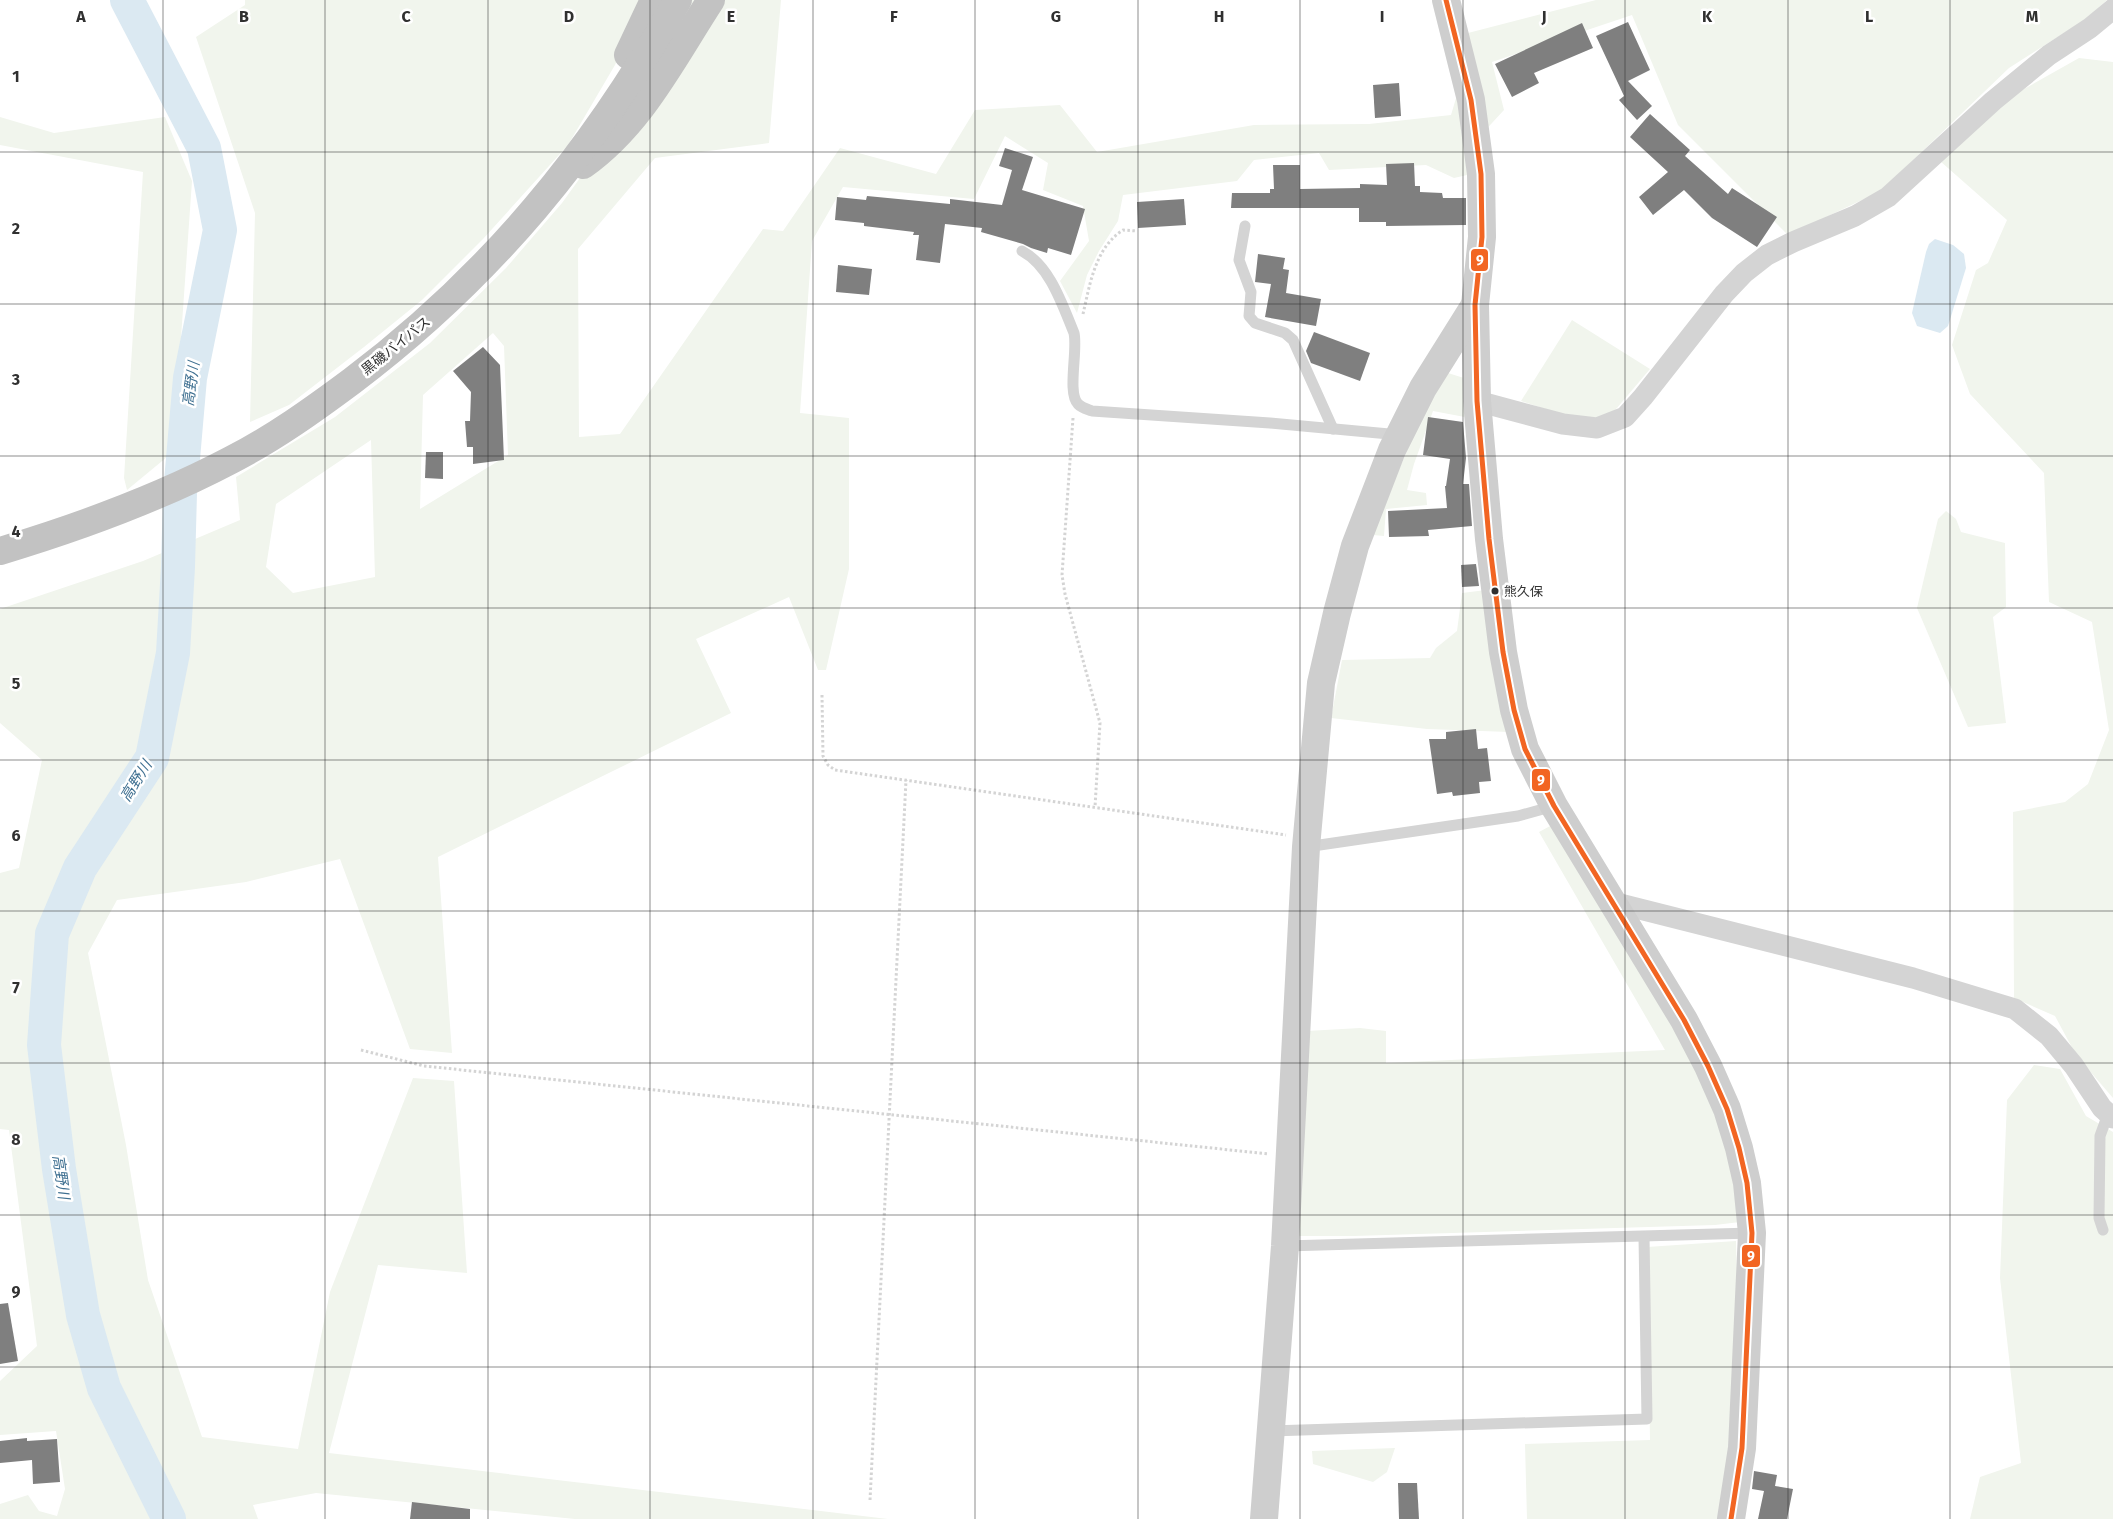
<svg xmlns="http://www.w3.org/2000/svg" width="2113" height="1519" viewBox="0 0 2113 1519" font-family="'Fira Sans','Noto Sans JP',sans-serif">
<style>
.green{fill:#f1f5ed;fill-rule:evenodd}
.water{fill:#dbe9f2}
.lines{fill:none;stroke-linecap:round;stroke-linejoin:round}
.river{stroke:#dbe9f2;stroke-width:34}
.building{fill:#7f7f7f}
.path{stroke:#d4d4d4;stroke-width:3;stroke-dasharray:2.5 2.5;stroke-linecap:butt}
.lane{stroke:#d4d4d4;stroke-width:11}
.street{stroke:#d4d4d4;stroke-width:21}
.secondary{stroke:#cecece;stroke-width:28}
.highway{stroke:#c2c2c2;stroke-width:28}
.bus-1-casing{stroke:#fff;stroke-width:9}
.bus-1{stroke:#f26522;stroke-width:5}
.grid{fill:none;stroke:#303030;stroke-width:1;stroke-opacity:0.55}
.bus-dot{fill:#303030;stroke:#fff;stroke-width:2}
.labels{text-anchor:middle;dominant-baseline:central;stroke-width:5;stroke-linejoin:round;paint-order:stroke}
.bus-label{font-size:13px;fill:#303030;stroke:#fff;text-anchor:start}
.street-label{font-size:14px;fill:#303030;stroke:#fff}
.water-label{font-size:15px;font-style:italic;fill:#3f7091;stroke:#fff}
.grid-label{font-size:16px;text-anchor:middle;font-weight:bold;fill:#303030;stroke:#fff;stroke-width:5;stroke-linejoin:round;paint-order:stroke}
.line-badge{stroke:#fff;stroke-width:2}
.badge-label{font-size:14px;text-anchor:middle;font-weight:bold;fill:#fff}
</style>
<rect width="100%" height="100%" fill="#fff"/>
<g class="green">
<path d="M245,0H645L615,65L568,145L483,239L422,300L364,347L289,405L250,422L255,213L196,37L245,5Z"/>
<path d="M692,0H781L769,143L655,158L578,249L579,437L620,434L763,229L783,231L840,148L936,174L975,110L1060,105L1097,152L1254,125L1369,124L1451,115L1471,48L1468,33L1596,0H2107L2086,19L2009,68L1881,191L1788,235L1678,125L1632,15L1492,62L1504,110L1468,149L1467,175L1454,178L1426,165L1329,170L1319,153L1254,160L1237,181L1123,195L1118,221L1099,251L1087,275L1077,313L1060,281L1089,241L1083,206L1043,190L1048,163L1005,136L974,199L843,187L812,241L800,413L849,418V569L826,670H818L789,597L696,639L731,713L438,857L452,1053L410,1049L340,859L246,882L117,900L88,953L126,1145L148,1280L202,1437L298,1449L330,1292L413,1078L454,1081L467,1273L378,1265L329,1453L888,1519H575L316,1493L253,1505L258,1519H0V1504L28,1495L39,1511L57,1516L65,1489L56,1431L0,1435V1381L37,1346L9,1130L0,1129V873L19,868L42,760L0,723V609L143,561L240,520L236,477L335,417L430,343L506,268L562,203L649,82ZM493,333L504,346L508,455L420,509L423,395ZM371,440L375,577L293,593L266,567L276,504Z"/>
<path d="M2079,58L2113,62V1098L2076,1055L2055,1016L2014,998L2013,812L2065,802L2088,784L2109,730L2092,622L2049,602L2044,473L1970,394L1952,345L1976,270L1988,263L2007,220L1940,161L2017,93Z"/>
<path d="M0,117L54,133L165,117L192,181L173,452L127,490L124,478L143,172L0,145Z"/>
<path d="M1572,320L1650,369L1611,415L1582,421L1521,401Z"/>
<path d="M1448,373L1467,379L1470,418L1433,411L1414,464L1407,490L1426,493L1427,505L1386,509L1384,536L1373,535L1380,513L1423,414Z"/>
<path d="M1946,511L1956,519L1961,532L2005,543L2006,607L1993,617L2006,723L1968,727L1917,608L1938,519Z"/>
<path d="M1486,590L1509,732L1427,729L1331,718L1342,660L1430,658L1436,648L1457,631L1462,593Z"/>
<path d="M1552,825L1691,1056L1731,1153L1740,1222L1715,1225L1354,1236H1295L1307,1031L1360,1028L1386,1031V1063L1665,1050L1539,832Z"/>
<path d="M2034,1065L2060,1069L2086,1116L2113,1132V1519H1970L1980,1477L2021,1463L2000,1278L2007,1100Z"/>
<path d="M1736,1241L1738,1323L1724,1519H1527L1525,1444L1650,1440L1647,1247Z"/>
<path d="M1395,1448L1387,1472L1373,1482L1313,1464L1312,1451Z"/>
</g>
<path class="water" d="M1935,239L1953,245L1964,254L1966,268L1948,326L1940,333L1917,326L1912,313L1926,252L1929,244Z"/>
<g class="lines">
<path class="river" d="M127,0L204,148L220,230L190,378L180,493L178,567L173,653L152,758L80,868L52,934L44,1045L59,1169L83,1315L104,1388L169,1519"/>
</g>
<g class="building">
<path d="M1628,22L1650,70L1628,81L1652,106L1637,120L1619,100L1624,96L1596,36Z"/>
<path d="M1582,23L1593,48L1534,73L1539,83L1512,97L1495,64Z"/>
<path d="M1399,83L1401,116L1375,118L1373,85Z"/>
<path d="M1650,114L1690,150L1685,156L1728,194L1732,188L1777,217L1757,247L1712,218L1684,190L1653,215L1639,197L1668,172L1630,137Z"/>
<path d="M1005,148L1033,157L1022,190L1085,209L1071,255L1048,248L1047,253L1031,248L1023,244L981,232L982,228L945,224L940,263L916,260L919,235H913L914,232L864,226V223L835,220L837,197L866,200L867,196L950,204V199L1002,205L1012,170L999,166Z"/>
<path d="M1414,163L1415,186H1420V192L1442,193L1443,198H1466V225L1386,226V222H1359V208H1231L1232,193H1270V189H1274L1273,165H1300V189L1360,188V184L1387,185L1386,164Z"/>
<path d="M1184,199L1186,225L1138,228L1137,202Z"/>
<path d="M1258,254L1285,258L1283,269L1289,270L1286,293L1321,299L1316,326L1265,317L1271,284L1255,282Z"/>
<path d="M838,265L872,269L869,295L836,292Z"/>
<path d="M1314,332L1370,353L1360,381L1311,363L1306,351Z"/>
<path d="M483,347L500,365L504,460L473,464V447H467L465,421H470L471,392L453,371Z"/>
<path d="M1428,417L1463,422L1466,458L1463,484H1469L1472,526L1428,530L1429,536L1389,537L1388,511L1447,508L1445,486H1446L1450,459L1423,455Z"/>
<path d="M426,452H443V479L425,478Z"/>
<path d="M1476,564L1479,586L1462,587L1461,565Z"/>
<path d="M1476,729L1478,749L1487,748L1491,781L1479,782L1480,793L1453,796L1452,792L1437,794L1429,739H1446V732Z"/>
<path d="M8,1303L18,1361L0,1364V1304Z"/>
<path d="M27,1438V1441L57,1439L60,1482L33,1484L32,1460L0,1463V1441Z"/>
<path d="M1754,1471L1777,1475L1775,1486L1793,1489L1787,1519H1758L1764,1491L1752,1489Z"/>
<path d="M1398,1483H1417L1419,1519H1399Z"/>
<path d="M412,1502L470,1509V1519H410Z"/>
</g>
<g class="lines">
<g class="path">
<path d="M1083,314C1090,284 1095,248 1123,230L1137,231"/>
<path d="M1073,418L1062,575L1065,594L1100,723L1095,807"/>
<path d="M822,695L823,756L828,765L835,770L1286,835"/>
<path d="M361,1050L424,1066L1269,1154"/>
<path d="M870,1500L906,780"/>
</g>
<g class="lane">
<path d="M1245,226L1239,260L1251,292L1249,316L1255,323L1285,333L1293,340L1333,429"/>
<path d="M1022,251C1050,266 1062,304 1074,333C1078,350 1067,393 1078,404C1082,408 1087,409 1092,411L1270,423L1400,435"/>
<path d="M1306,847L1518,816L1554,806"/>
<path d="M2103,1230L2099,1218L2100,1136L2108,1114"/>
<path d="M1285,1246L1752,1233"/>
<path d="M1271,1431L1647,1419L1644,1237"/>
</g>
<g class="street">
<path d="M1477,401L1563,424L1597,428L1625,417L1643,397L1724,294L1744,273L1767,255L1793,242L1855,216L1888,197L1993,101L2049,55L2090,28L2113,9"/>
<path d="M1612,902L1913,978L2015,1009L2049,1036L2074,1066L2102,1108L2113,1118"/>
</g>
<g class="secondary">
<path d="M1446,0L1471,100L1481,174L1482,237L1475,305L1477,401L1489,539L1503,652L1514,710L1525,749L1554,806L1684,1020L1708,1066L1727,1109L1739,1148L1747,1183L1752,1233L1742,1448L1731,1519"/>
<path d="M1264,1519L1285,1246L1306,847L1321,683L1337,613L1355,546L1392,450L1423,388L1475,305"/>
</g>
<g class="highway">
<path d="M628,55L654,0"/>
<path d="M583,165C641,124 673,58 711,0"/>
<path d="M0,551C80,527 157,499 231,460C274,438 313,410 352,381C490,277 594,151 678,0"/>
</g>
<g class="bus-1-casing">
<path id="bus-1" d="M1446,0L1471,100L1481,174L1482,237L1475,305L1477,401L1489,539L1503,652L1514,710L1525,749L1554,806L1684,1020L1708,1066L1727,1109L1739,1148L1747,1183L1752,1233L1742,1448L1731,1519"/>
</g>
<use href="#bus-1" class="bus-1"/>
</g>
<path class="grid" d="M163,0V1519M325,0V1519M488,0V1519M650,0V1519M813,0V1519M975,0V1519M1138,0V1519M1300,0V1519M1463,0V1519M1625,0V1519M1788,0V1519M1950,0V1519M0,152H2113M0,304H2113M0,456H2113M0,608H2113M0,760H2113M0,911H2113M0,1063H2113M0,1215H2113M0,1367H2113"/>
<circle class="bus-dot" cx="1495" cy="591" r="4.5"/>
<g class="labels">
<g class="bus-label">
<text x="1504" y="591">熊久保</text>
</g>
<g class="street-label">
<text transform="translate(396 346) rotate(-39)">黒磯バイパス</text>
</g>
<g class="water-label">
<text transform="translate(191 384) rotate(-82)">高野川</text>
<text transform="translate(136 781) rotate(-58)">高野川</text>
<text transform="translate(61 1177) rotate(82)">高野川</text>
</g>
</g>
<g class="grid-label">
<text x="81" y="22">A</text>
<text x="244" y="22">B</text>
<text x="406" y="22">C</text>
<text x="569" y="22">D</text>
<text x="731" y="22">E</text>
<text x="894" y="22">F</text>
<text x="1056" y="22">G</text>
<text x="1219" y="22">H</text>
<text x="1382" y="22">I</text>
<text x="1544" y="22">J</text>
<text x="1707" y="22">K</text>
<text x="1869" y="22">L</text>
<text x="2032" y="22">M</text>
<text x="16" y="82">1</text>
<text x="16" y="234">2</text>
<text x="16" y="385">3</text>
<text x="16" y="537">4</text>
<text x="16" y="689">5</text>
<text x="16" y="841">6</text>
<text x="16" y="993">7</text>
<text x="16" y="1145">8</text>
<text x="16" y="1297">9</text>
</g>
<g class="line-badge">
<rect x="1470" y="248" width="19" height="24" rx="5" fill="#f26522"/>
<rect x="1531" y="768" width="20" height="24" rx="5" fill="#f26522"/>
<rect x="1741" y="1244" width="20" height="24" rx="5" fill="#f26522"/>
</g>
<g class="badge-label">
<text x="1480" y="265">9</text>
<text x="1541" y="785">9</text>
<text x="1751" y="1261">9</text>
</g>
</svg>
